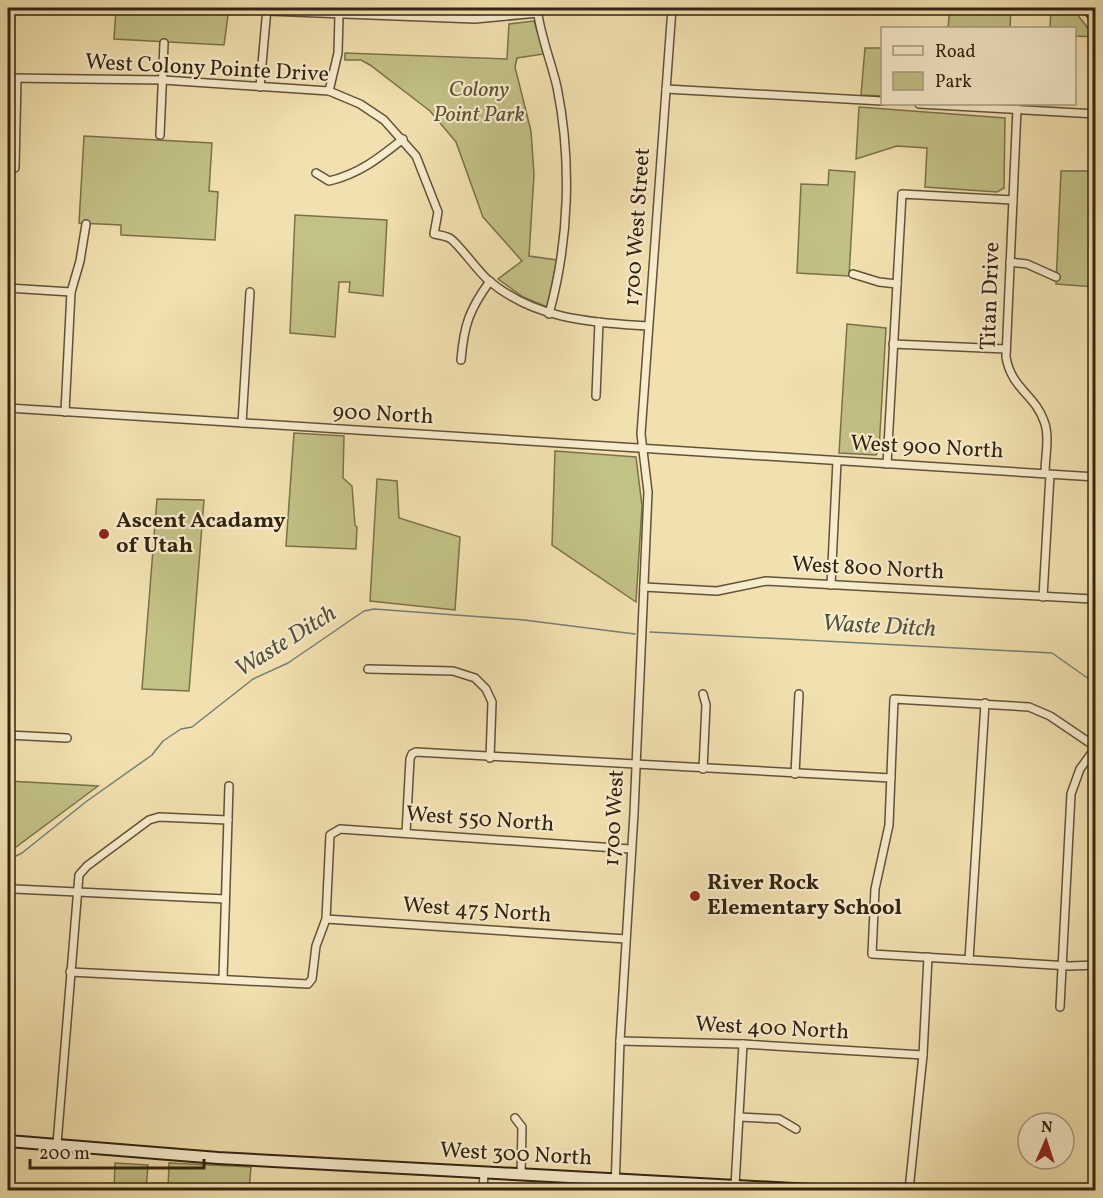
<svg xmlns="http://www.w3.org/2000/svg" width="1103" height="1198" viewBox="0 0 1103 1198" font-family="Vollkorn,serif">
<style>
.green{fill:#c2c186;stroke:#7a724a;stroke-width:1.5}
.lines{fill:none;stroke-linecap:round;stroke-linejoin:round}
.stream{stroke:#727f71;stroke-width:1.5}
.street-casing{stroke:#625237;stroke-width:10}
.secondary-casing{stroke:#32230f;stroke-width:14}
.street{stroke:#f7eccc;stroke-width:7}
.secondary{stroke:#f7eccc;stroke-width:10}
.rail-casing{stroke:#32230f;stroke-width:4}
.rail{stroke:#f7eccc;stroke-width:1.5;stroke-dasharray:4.5;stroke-linecap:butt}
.poi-dot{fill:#8f2418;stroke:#f7eccc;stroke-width:2}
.labels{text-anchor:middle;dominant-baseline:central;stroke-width:4.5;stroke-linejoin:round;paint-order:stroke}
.street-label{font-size:22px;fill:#32230f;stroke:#f7eccc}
.park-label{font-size:22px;font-style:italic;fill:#5d5233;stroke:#f7eccc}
.poi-label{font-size:22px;font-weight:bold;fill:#32230f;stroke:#f7eccc;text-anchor:start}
.water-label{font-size:24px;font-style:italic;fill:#525140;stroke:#f7eccc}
</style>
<rect width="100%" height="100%" fill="#f2e1b0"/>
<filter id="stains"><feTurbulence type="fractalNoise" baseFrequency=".00333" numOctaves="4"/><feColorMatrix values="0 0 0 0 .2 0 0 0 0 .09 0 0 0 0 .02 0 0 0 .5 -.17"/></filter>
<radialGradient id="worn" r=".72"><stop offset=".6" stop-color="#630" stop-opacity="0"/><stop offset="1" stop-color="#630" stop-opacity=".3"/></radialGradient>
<g class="green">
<path d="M116,8H229L224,45L114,39Z"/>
<path d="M950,8H1011L1010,28H948Z"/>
<path d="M1051,8H1072L1095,37L1075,36L1074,28H1050Z"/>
<path d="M534,21L544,54L517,58L515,67L531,131L534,175L529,256L557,260L547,307L523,297L498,279L522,261L483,217L456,142L430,111L370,65L361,60H345V53L507,59L509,24Z"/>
<path d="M865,48H882V96L861,95Z"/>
<path d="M859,107L1005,118L1004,188L997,192L925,187L927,148L897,146L856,159Z"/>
<path d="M84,136L212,143L209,191L218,192L215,240L121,235V225L79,223Z"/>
<path d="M829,170L855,172L849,276L797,273L801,184L828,185Z"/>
<path d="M1061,171H1095V287L1056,284Z"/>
<path d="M295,215L387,220L383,296L349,292L350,282H339L335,337L290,333Z"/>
<path d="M847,324L886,328L879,450L876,455L839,453Z"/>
<path d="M294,433L344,436L343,478L352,486L355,525L357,527L356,549L286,546Z"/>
<path d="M555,451L636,457L642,506L636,602L552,545Z"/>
<path d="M377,479L397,481L399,518L460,537L455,610L370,601Z"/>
<path d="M157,499L204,500L189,691L142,689Z"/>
<path d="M8,781L98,786L8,853Z"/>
<path d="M115,1163L148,1165L146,1190H114Z"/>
<path d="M169,1163L251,1167L249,1190H168Z"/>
</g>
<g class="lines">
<g class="stream">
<path d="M650,632L1052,653L1096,684"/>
<path d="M8,860L22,853L87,801L152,755L163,741L181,729L192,727L253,679L288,663L364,611L374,609L524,620L635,634"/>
</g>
<g class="street-casing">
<g id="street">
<path d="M537,8C540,35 551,61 557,87C572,161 569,242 549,314"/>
<path d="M267,11L475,19L538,13"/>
<path d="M8,78L163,80L329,91L360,104L384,120L416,156L438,212L434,234C439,235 447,236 451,239C460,246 477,270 488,280C535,320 590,322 648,326"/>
<path d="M260,87L267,8"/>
<path d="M666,89L882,101"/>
<path d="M329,91L338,53L339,15"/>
<path d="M919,104L1096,114"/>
<path d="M1017,109L1006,357C1011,388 1035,395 1044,421C1050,436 1045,457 1045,473"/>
<path d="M160,135L164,43"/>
<path d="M15,168L17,79"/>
<path d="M316,173L329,181C359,174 379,158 403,139"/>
<path d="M1010,262L1027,264L1056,277"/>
<path d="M853,274L879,282L897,284"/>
<path d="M8,288L71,292"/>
<path d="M893,344L1006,349"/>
<path d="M461,360C464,325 469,310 490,281"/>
<path d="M596,396L599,322"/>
<path d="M8,408L1096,477"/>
<path d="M65,412L71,292L80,261L86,224"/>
<path d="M242,423L250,292"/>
<path d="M887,464L902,194L1013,200"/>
<path d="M831,585L837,461"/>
<path d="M644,587L717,591L766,581L1092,599"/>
<path d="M1043,597L1050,475"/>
<path d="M368,669L453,671L475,678L486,689L492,702L490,758"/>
<path d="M8,735L67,738"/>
<path d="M1096,747L1050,716L1029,707L894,699L889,825L875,889L872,954L1070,966L1096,965"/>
<path d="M703,769L706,705L703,694"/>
<path d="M795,774L799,694"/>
<path d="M406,833L410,759L412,754L416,752L891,778"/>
<path d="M14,889L225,899"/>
<path d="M326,919L626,939"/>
<path d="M969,960L985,703"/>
<path d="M70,972L308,984L312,979L316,946L326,919L330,835L340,829L630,849"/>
<path d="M223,978L229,786"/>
<path d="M1060,1007L1071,794L1080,769L1096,747"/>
<path d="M620,1041L743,1044L923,1055"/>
<path d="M739,1117L779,1119L796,1129"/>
<path d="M515,1118L522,1127L521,1175"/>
<path d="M57,1144L79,875L87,866L149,820L159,817L228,820"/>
<path d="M735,1186L743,1044"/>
<path d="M483,1190L484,1173"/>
<path d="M615,1190L620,1041L634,813L648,492L641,434L672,8"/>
<path d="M909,1190L923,1055L928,957"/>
</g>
</g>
<g class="secondary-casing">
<path id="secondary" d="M8,1141L218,1158L812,1190"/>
</g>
<use href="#street" class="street"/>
<use href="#secondary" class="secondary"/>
<g class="rail-casing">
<g id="rail">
<path d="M1081,8L1096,25"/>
<path d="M1095,8H1096"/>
</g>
</g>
<use href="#rail" class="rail"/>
</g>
<g class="poi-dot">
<circle cx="104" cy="534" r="6"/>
<circle cx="695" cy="896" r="6"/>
</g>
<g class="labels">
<g class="street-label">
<text transform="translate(207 69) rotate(3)">West Colony Pointe Drive</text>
<text transform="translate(638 227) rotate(-86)">1700 West Street</text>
<text transform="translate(991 296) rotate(-88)">Titan Drive</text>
<text transform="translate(383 415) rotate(3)">900 North</text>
<text transform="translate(927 448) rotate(3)">West 900 North</text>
<text transform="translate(868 569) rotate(3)">West 800 North</text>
<text transform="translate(615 818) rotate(-87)">1700 West</text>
<text transform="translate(480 820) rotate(4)">West 550 North</text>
<text transform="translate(477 911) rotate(4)">West 475 North</text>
<text transform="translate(772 1029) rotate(3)">West 400 North</text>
<text transform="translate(516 1155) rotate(3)">West 300 North</text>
</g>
<g class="park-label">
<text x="479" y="90">Colony<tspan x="479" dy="25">Point Park</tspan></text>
</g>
<g class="poi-label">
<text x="116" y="521">Ascent Acadamy<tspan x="116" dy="25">of Utah</tspan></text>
<text x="707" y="883">River Rock<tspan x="707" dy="25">Elementary School</tspan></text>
</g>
<g class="water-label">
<text transform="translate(879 627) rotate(3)">Waste Ditch</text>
<text transform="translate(286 642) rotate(-32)">Waste Ditch</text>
</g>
</g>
<rect width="1103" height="1198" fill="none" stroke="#f2e1b0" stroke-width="30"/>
<rect x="9" y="9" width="1085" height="1180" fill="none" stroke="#32230f" stroke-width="3"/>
<rect x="15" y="15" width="1073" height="1168" fill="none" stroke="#32230f" stroke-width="1.5"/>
<rect x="881" y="27" width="195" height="78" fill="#f7eccc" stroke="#a89c80" stroke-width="1.5"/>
<rect x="893" y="46" width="30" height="9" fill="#f7eccc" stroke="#a89c80" stroke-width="1.5"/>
<text x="935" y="57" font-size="18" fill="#32230f">Road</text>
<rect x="893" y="72" width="30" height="18" fill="#c2c186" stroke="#a89c80" stroke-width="1.5"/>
<text x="935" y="87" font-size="18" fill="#32230f">Park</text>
<g transform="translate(1046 1141) rotate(3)"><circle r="28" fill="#f7eccc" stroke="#a89c80" stroke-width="1.5"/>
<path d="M0-4.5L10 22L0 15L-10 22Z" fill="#8f2418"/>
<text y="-9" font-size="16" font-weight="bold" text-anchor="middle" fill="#32230f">N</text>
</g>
<path d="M30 1159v9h174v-9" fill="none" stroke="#32230f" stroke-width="3"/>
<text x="39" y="1159" font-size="18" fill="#32230f" stroke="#f7eccc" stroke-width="4.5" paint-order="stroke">200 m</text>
<rect width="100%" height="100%" filter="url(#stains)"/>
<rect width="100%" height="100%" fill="url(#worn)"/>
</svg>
